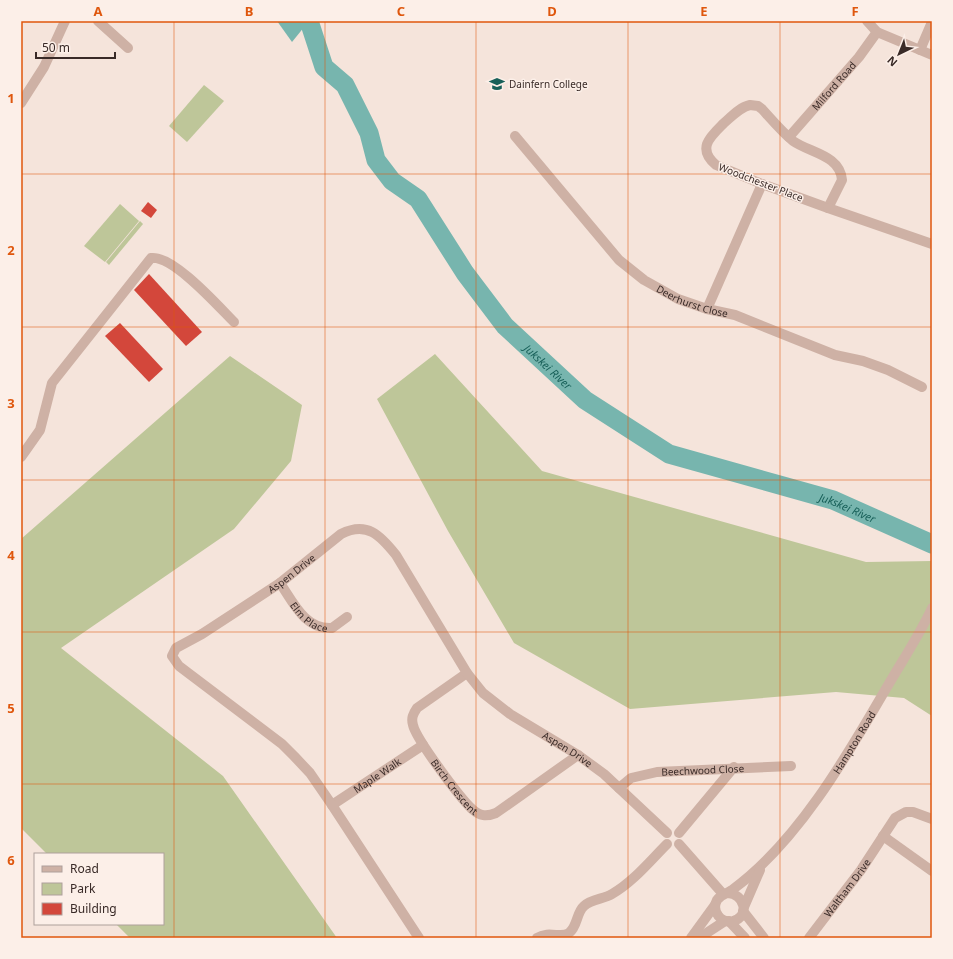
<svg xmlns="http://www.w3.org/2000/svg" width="953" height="959" viewBox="0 0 953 959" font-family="'Noto Sans',sans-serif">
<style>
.green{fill:#bec699}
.water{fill:#77b5ae}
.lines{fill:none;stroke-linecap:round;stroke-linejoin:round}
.river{stroke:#77b5ae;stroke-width:19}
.building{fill:#d3473b}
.minor{stroke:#ceb1a5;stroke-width:10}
.tertiary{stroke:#ceb1a5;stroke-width:10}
.grid{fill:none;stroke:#df570d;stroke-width:1;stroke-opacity:0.55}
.labels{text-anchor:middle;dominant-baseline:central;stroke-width:3;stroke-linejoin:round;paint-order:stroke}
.poi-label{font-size:10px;fill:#392a27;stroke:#fcefe8;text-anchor:start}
.street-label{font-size:10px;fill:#392a27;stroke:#fcefe8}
.water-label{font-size:11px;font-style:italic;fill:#186059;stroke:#fcefe8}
.neatline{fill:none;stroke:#df570d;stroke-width:1.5}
.grid-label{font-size:13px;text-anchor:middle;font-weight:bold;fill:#df570d}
</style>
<rect width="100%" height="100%" fill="#f5e4db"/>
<g class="green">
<path d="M204,85L224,101L187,142L169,126Z"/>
<path d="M120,204L139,221L105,262L84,246Z"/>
<path d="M140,221L143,224L109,265L106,262Z"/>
<path d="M435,354L542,471L866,562L932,561V716L904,698L836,692L630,709L514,643L448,531L377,399Z"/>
<path d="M230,356L302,405L291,461L234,529L61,648L223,776L337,938H130L116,924H163V854H47L21,828V539Z"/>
</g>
<path class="water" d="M277,21H309L292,42Z"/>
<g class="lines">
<path class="river" id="s1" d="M309,21L324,67L345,85L369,133L376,160L392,181L418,199L465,273L505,326L585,400L669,454L833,500L932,544"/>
</g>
<g class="building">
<path d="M148,202L157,210L151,218L141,211Z"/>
<path d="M149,274L202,332L186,346L134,290Z"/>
<path d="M120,323L163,369L149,382L105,336Z"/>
</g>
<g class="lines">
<g class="minor">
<path d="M98,21L128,48"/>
<path d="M867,21L877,32L932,55"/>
<path d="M920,50L932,22"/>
<path d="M21,103L44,67L65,21"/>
<path d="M750,105L758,106L762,109C772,120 782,132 793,141C810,153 840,155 842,180L828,208L762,184L716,165C696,148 711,136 724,123C731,117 740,107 750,105Z"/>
<path id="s2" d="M515,136L619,260L644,280L678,299L707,309L735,315L835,355L863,361L888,370L922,387"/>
<path id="s3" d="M789,137L859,57L877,32"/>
<path d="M828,208L932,244"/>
<path d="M707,309L762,184"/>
<path d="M21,457L40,430L52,383L151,258C173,255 218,306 234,322"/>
<path id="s4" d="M280,583C293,602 305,630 332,628L347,617"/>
<path id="s5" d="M467,673L417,708C413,714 411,718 413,725C416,739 460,798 472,809C480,816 486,817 496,813L578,755"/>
<path id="s6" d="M619,788L631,778L657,772L791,766"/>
<path id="s7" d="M332,805L423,745"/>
<path d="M679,833L734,767"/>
<path d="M883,836L932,871"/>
<path d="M679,844L723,894"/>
<path d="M743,911L764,938"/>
<path d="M729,921L745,938"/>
<path id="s8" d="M419,938L332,805L310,773L294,756L282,744L179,666L172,656L176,648L202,634L280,583L341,534C367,521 380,535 396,555L467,673L483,693L510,714L578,755L604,774L667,833"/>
<path d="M537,938C549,930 561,939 569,933C578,926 576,913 584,906C591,899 604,899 612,894C633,882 650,861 667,844"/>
<path id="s9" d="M809,938L861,870L895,818L906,812H913L932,819"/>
</g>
<g class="tertiary">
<path id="s10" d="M728,893C744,894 751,916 733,921C721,924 711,911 717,900C721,894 727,894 732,890C797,843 847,756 887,687C902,661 919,636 932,608"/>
<path d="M744,907L760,870"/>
<path d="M691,938L715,905"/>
<path d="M699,938L725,921"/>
</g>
</g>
<path class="grid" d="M174,21V938M325,21V938M476,21V938M628,21V938M780,21V938M21,174H932M21,327H932M21,480H932M21,632H932M21,784H932"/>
<defs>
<g id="school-bare" transform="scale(1.2)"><path d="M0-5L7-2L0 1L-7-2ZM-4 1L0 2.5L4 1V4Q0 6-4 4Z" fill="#186059" stroke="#fcefe8" stroke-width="2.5" paint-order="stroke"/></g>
</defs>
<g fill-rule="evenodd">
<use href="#school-bare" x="497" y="84"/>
</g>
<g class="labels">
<g class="poi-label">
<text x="509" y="84">Dainfern College</text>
</g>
<g class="street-label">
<text stroke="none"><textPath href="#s3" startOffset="68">Milford Road</textPath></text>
<text transform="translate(761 182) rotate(21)">Woodchester Place</text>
<text stroke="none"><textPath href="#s2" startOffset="247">Deerhurst Close</textPath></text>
<text stroke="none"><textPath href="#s8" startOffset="526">Aspen Drive</textPath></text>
<text stroke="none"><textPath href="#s4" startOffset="46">Elm Place</textPath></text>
<text stroke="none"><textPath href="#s10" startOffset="286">Hampton Road</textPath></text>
<text stroke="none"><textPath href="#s8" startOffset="920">Aspen Drive</textPath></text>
<text stroke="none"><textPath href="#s6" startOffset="88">Beechwood Close</textPath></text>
<text stroke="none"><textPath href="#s7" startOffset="54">Maple Walk</textPath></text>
<text stroke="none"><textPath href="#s5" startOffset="154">Birch Crescent</textPath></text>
<text stroke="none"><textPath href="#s9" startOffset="63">Waltham Drive</textPath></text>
</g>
<g class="water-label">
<text stroke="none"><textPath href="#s1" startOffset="429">Jukskei River</textPath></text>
<text stroke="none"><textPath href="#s1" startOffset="765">Jukskei River</textPath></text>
</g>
</g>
<rect width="953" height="959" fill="none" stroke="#fcefe8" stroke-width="44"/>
<rect x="34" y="853" width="130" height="72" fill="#fcefe8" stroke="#aea09b"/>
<rect x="42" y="866" width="20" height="6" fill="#ceb1a5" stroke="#aea09b"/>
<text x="70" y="873" font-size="12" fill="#392a27">Road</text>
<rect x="42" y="883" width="20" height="12" fill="#bec699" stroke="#aea09b"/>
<text x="70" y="893" font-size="12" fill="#392a27">Park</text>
<rect x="42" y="903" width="20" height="12" fill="#d3473b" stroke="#aea09b"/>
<text x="70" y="913" font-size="12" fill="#392a27">Building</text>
<g transform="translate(899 54) rotate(223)" stroke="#fcefe8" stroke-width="3" paint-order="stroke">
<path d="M0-3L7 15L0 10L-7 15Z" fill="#392a27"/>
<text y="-6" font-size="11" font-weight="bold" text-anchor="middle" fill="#392a27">N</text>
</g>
<path d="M36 52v6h79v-6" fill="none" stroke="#392a27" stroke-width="2"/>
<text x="42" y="52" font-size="12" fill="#392a27" stroke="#fcefe8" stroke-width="3" paint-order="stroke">50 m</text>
<rect x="22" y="22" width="909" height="915" class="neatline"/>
<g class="grid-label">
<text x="98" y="16">A</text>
<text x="249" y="16">B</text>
<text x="401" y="16">C</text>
<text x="552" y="16">D</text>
<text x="704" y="16">E</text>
<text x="855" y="16">F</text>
<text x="11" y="103">1</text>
<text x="11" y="255">2</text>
<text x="11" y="408">3</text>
<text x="11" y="560">4</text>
<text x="11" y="713">5</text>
<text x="11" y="865">6</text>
</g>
</svg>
